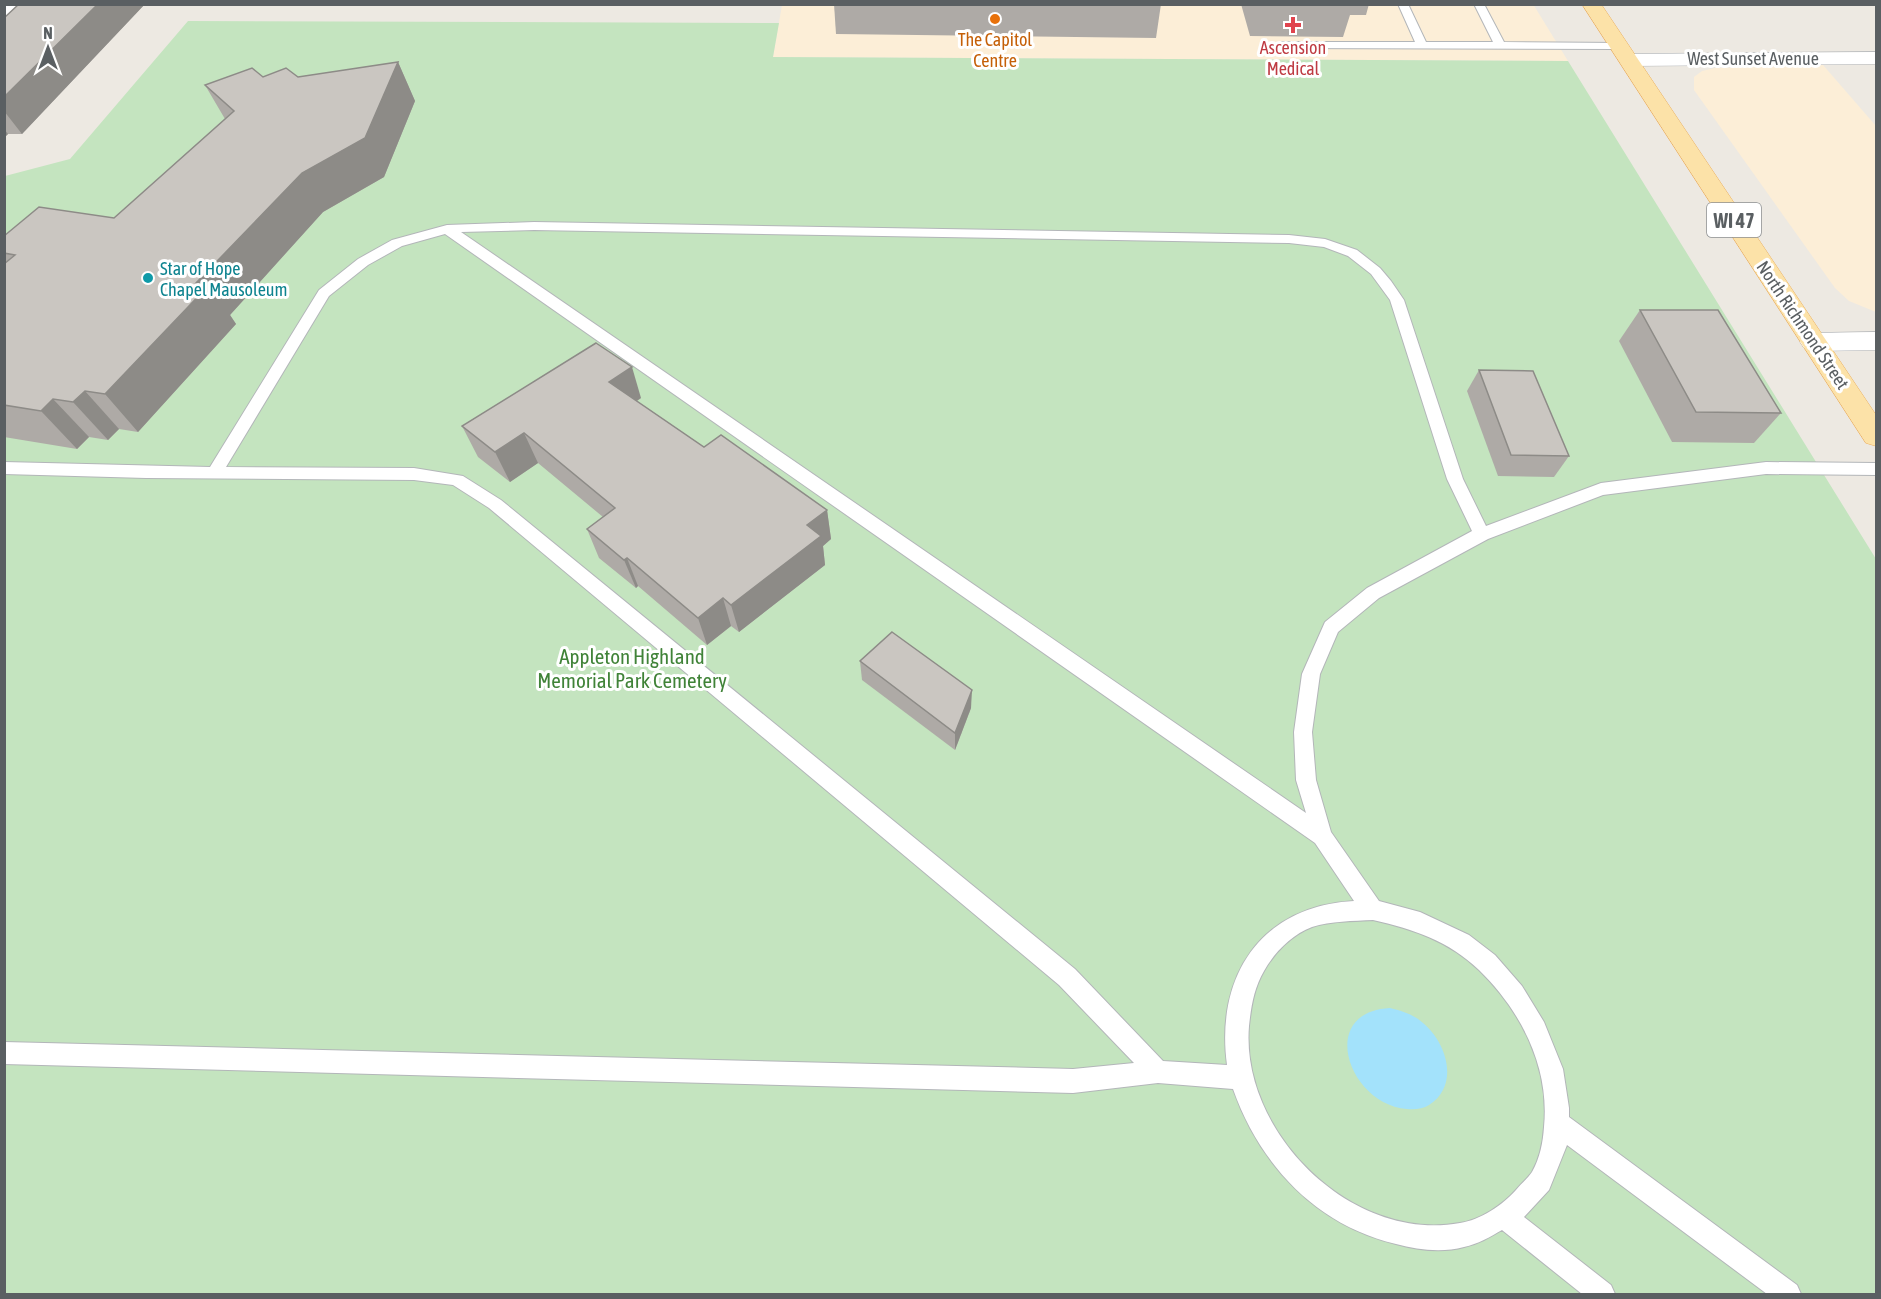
<svg xmlns="http://www.w3.org/2000/svg" width="1881" height="1299" viewBox="0 0 1881 1299" font-family="'Asap Condensed',sans-serif">
<style>
.commercial{fill:#fceed7}
.green{fill:#c4e4bf}
.water{fill:#a3e2fb}
.lines{fill:none;stroke-linecap:round;stroke-linejoin:round}
.service-casing{stroke:#b3b6b9;stroke-width:2}
.minor-casing{stroke:#b3b6b9;stroke-width:1}
.primary-casing{stroke:#ebae5c;stroke-width:1}
.service{fill:#fff;fill-rule:evenodd}
.minor{fill:#fff;fill-rule:evenodd}
.primary{fill:#fce2a8;fill-rule:evenodd}
.wall{fill:#aeaaa6}
.shaded-wall{fill:#8d8b87}
.building{fill:#cac6c1;stroke:#8d8b87;stroke-width:1.5}
.food-dot{fill:#e8710a;stroke:#fff;stroke-width:2}
.health-dot{fill:#e0444e;stroke:#fff;stroke-width:2}
.culture-dot{fill:#0f9aa8;stroke:#fff;stroke-width:2}
.labels{text-anchor:middle;dominant-baseline:central;stroke-width:6;stroke-linejoin:round;paint-order:stroke}
.far-food-label{font-size:18px;fill:#c56008;stroke:#fff}
.far-health-label{font-size:18px;fill:#be3a42;stroke:#fff}
.far-street-label{font-size:18px;fill:#5a5f62;stroke:#fff}
.far-culture-label{font-size:18px;fill:#0d838f;stroke:#fff;text-anchor:start}
.shield{fill:#fff;stroke:#8c8f91;stroke-width:1.5}
.shield-label{font-size:20px;font-weight:bold;fill:#5a5f62}
.park-label{font-size:21px;fill:#408338;stroke:#fff}
</style>
<rect width="100%" height="100%" fill="#ede9e2"/>
<g class="commercial">
<path d="M1533,4L1568,61L773,57L782,5Z"/>
<path d="M1823,65L1876,126V312L1849,301L1835,288L1694,90V77L1702,71L1715,68Z"/>
</g>
<path class="green" d="M188,21L779,23L773,57L1568,61L1876,559V1294H5V176L70,159Z"/>
<path class="water" d="M1390,1008C1402,1011 1413,1014 1423,1023C1447,1043 1460,1085 1429,1105C1423,1109 1414,1110 1407,1109C1349,1105 1316,1012 1390,1008Z"/>
<g class="lines">
<g class="service-casing">
<g id="service">
<path d="M1398,4H1408L1426,42H1493L1474,4H1484L1504,42L1619,43L1624,46L1619,49L1282,48L1277,45L1282,42H1415Z"/>
<path d="M534,222L1289,235L1325,239L1357,250L1380,268L1391,281L1404,300L1463,479L1486,526L1601,483L1766,462L1876,463V475L1766,474L1603,495L1488,539L1379,598L1338,632L1320,674L1312,732L1316,780L1331,832L1379,901L1420,912L1469,935L1495,955L1522,986L1544,1022L1563,1069L1569,1108V1117L1797,1285L1801,1294H1767L1567,1145L1549,1190L1524,1217L1611,1285L1615,1294H1582L1502,1230C1490,1237 1478,1244 1464,1247C1442,1253 1418,1250 1396,1244C1316,1225 1260,1165 1233,1089L1158,1083L1073,1093L4,1064V1042L1073,1069L1134,1063L1059,985L489,508L453,485L414,480L146,478L4,474V462L210,467L319,290L358,259L392,240L447,225ZM534,230L1289,243L1324,247L1348,256L1371,274L1390,300L1447,479L1472,531L1367,588L1325,622L1302,674L1294,732L1296,780L1306,813L461,232ZM445,234L1315,843L1354,901C1261,906 1215,976 1227,1065L1163,1061L1075,969L501,500L463,476L414,468L226,467L329,296L368,265L402,246ZM1373,920C1413,929 1449,941 1479,970C1521,1011 1550,1067 1544,1127C1543,1142 1540,1158 1532,1172C1528,1178 1521,1184 1516,1190C1503,1205 1480,1220 1460,1223C1352,1243 1240,1132 1249,1026C1251,1007 1254,988 1264,971C1274,953 1291,935 1312,927C1331,921 1353,921 1373,920Z"/>
</g>
</g>
<g class="minor-casing">
<g id="minor">
<path d="M4,4H22L11,17L4,19Z"/>
<path d="M1876,52V64L1629,66L1622,64L1619,60L1622,56L1629,54Z"/>
<path d="M1876,332V350L1813,351L1804,348L1800,342L1804,336L1813,333Z"/>
</g>
</g>
<g class="primary-casing">
<path id="primary" d="M1582,4H1601L1876,415V446L1866,443Z"/>
</g>
<use href="#service" class="service"/>
<use href="#minor" class="minor"/>
<use href="#primary" class="primary"/>
</g>
<g class="wall">
<path d="M19,4H145L22,134H8L4,138V18Z"/>
<path d="M834,4H1161L1156,38L836,34Z"/>
<path d="M1241,4H1369L1366,15H1350L1343,37L1250,36Z"/>
<path d="M398,62L415,101L384,177L323,212L230,315L236,324L138,432L119,429L108,440L89,437L77,449L4,437V236L114,218L225,119L205,85L263,77H298Z"/>
<path d="M1640,310L1781,413L1754,443L1672,442L1619,341Z"/>
<path d="M1479,370L1569,456L1554,477L1498,476L1467,391Z"/>
<path d="M641,398L637,401L704,447L827,510L831,539L823,546L825,565L739,632L731,626L707,645L638,586L636,588L599,558L587,529L603,517L538,463L510,482L478,457L462,426Z"/>
<path d="M860,661L971,708L955,750L862,680Z"/>
</g>
<g class="shaded-wall">
<path d="M98,4H145L22,134L4,111V97Z"/>
<path d="M398,62L415,101L384,177L323,212L230,315L236,324L138,432L105,394L196,283Z"/>
<path d="M4,129L8,134L4,138Z"/>
<path d="M632,367L641,398L620,412L609,382Z"/>
<path d="M85,391L119,429L108,440L73,402Z"/>
<path d="M53,399L89,437L77,449L41,411Z"/>
<path d="M524,433L538,463L510,482L495,452Z"/>
<path d="M827,510L831,539L823,546L825,565L739,632L731,605L807,525Z"/>
<path d="M627,558L638,586L636,588L624,560Z"/>
<path d="M723,598L731,626L707,645L698,618Z"/>
<path d="M972,690L971,708L955,750V733Z"/>
</g>
<g class="building">
<path d="M19,4H98L4,97V18Z"/>
<path d="M398,62L365,138L302,173L196,283L209,285L105,394L85,391L73,402L53,399L41,411L4,405V264L15,255L4,253V236L39,207L114,218L234,111L205,85L252,68L263,77L286,68L298,77Z"/>
<path d="M1640,310H1718L1781,413L1696,412Z"/>
<path d="M596,343L632,367L609,382L704,447L721,435L827,510L807,525L821,536L731,605L723,598L698,618L627,558L624,560L587,529L615,508L524,433L495,452L462,426Z"/>
<path d="M1479,370L1533,371L1569,456L1511,455Z"/>
<path d="M892,632L972,690L955,733L860,661Z"/>
</g>
<circle class="food-dot" cx="995" cy="19" r="6"/>
<path class="health-dot" d="M1290 16h6v6h6v6h-6v6h-6v-6h-6v-6h6z"/>
<circle class="culture-dot" cx="148" cy="278" r="6"/>
<g class="labels">
<g class="far-food-label">
<text x="995" y="39">The Capitol<tspan x="995" dy="21">Centre</tspan></text>
</g>
<g class="far-health-label">
<text x="1293" y="47">Ascension<tspan x="1293" dy="21">Medical</tspan></text>
</g>
<g class="far-street-label">
<text x="1753" y="58">West Sunset Avenue</text>
<text transform="translate(1803 325) rotate(56)">North Richmond Street</text>
</g>
<g class="far-culture-label">
<text x="160" y="268">Star of Hope<tspan x="160" dy="21">Chapel Mausoleum</tspan></text>
</g>
<rect class="shield" x="1707" y="203" width="54" height="34" rx="4.5"/>
<g class="shield-label">
<text x="1734" y="220">WI 47</text>
</g>
<g class="park-label">
<text x="632" y="656">Appleton Highland<tspan x="632" dy="24">Memorial Park Cemetery</tspan></text>
</g>
</g>
<rect width="1881" height="1299" fill="none" stroke="#5a5f62" stroke-width="12"/>
<g transform="translate(48 48)" stroke="#ffffff" stroke-width="4.5" paint-order="stroke">
<path d="M0-4.5L10 22L0 15L-10 22Z" fill="#5a5f62"/>
<text y="-9" font-size="16" font-weight="bold" text-anchor="middle" fill="#5a5f62">N</text>
</g>
</svg>
